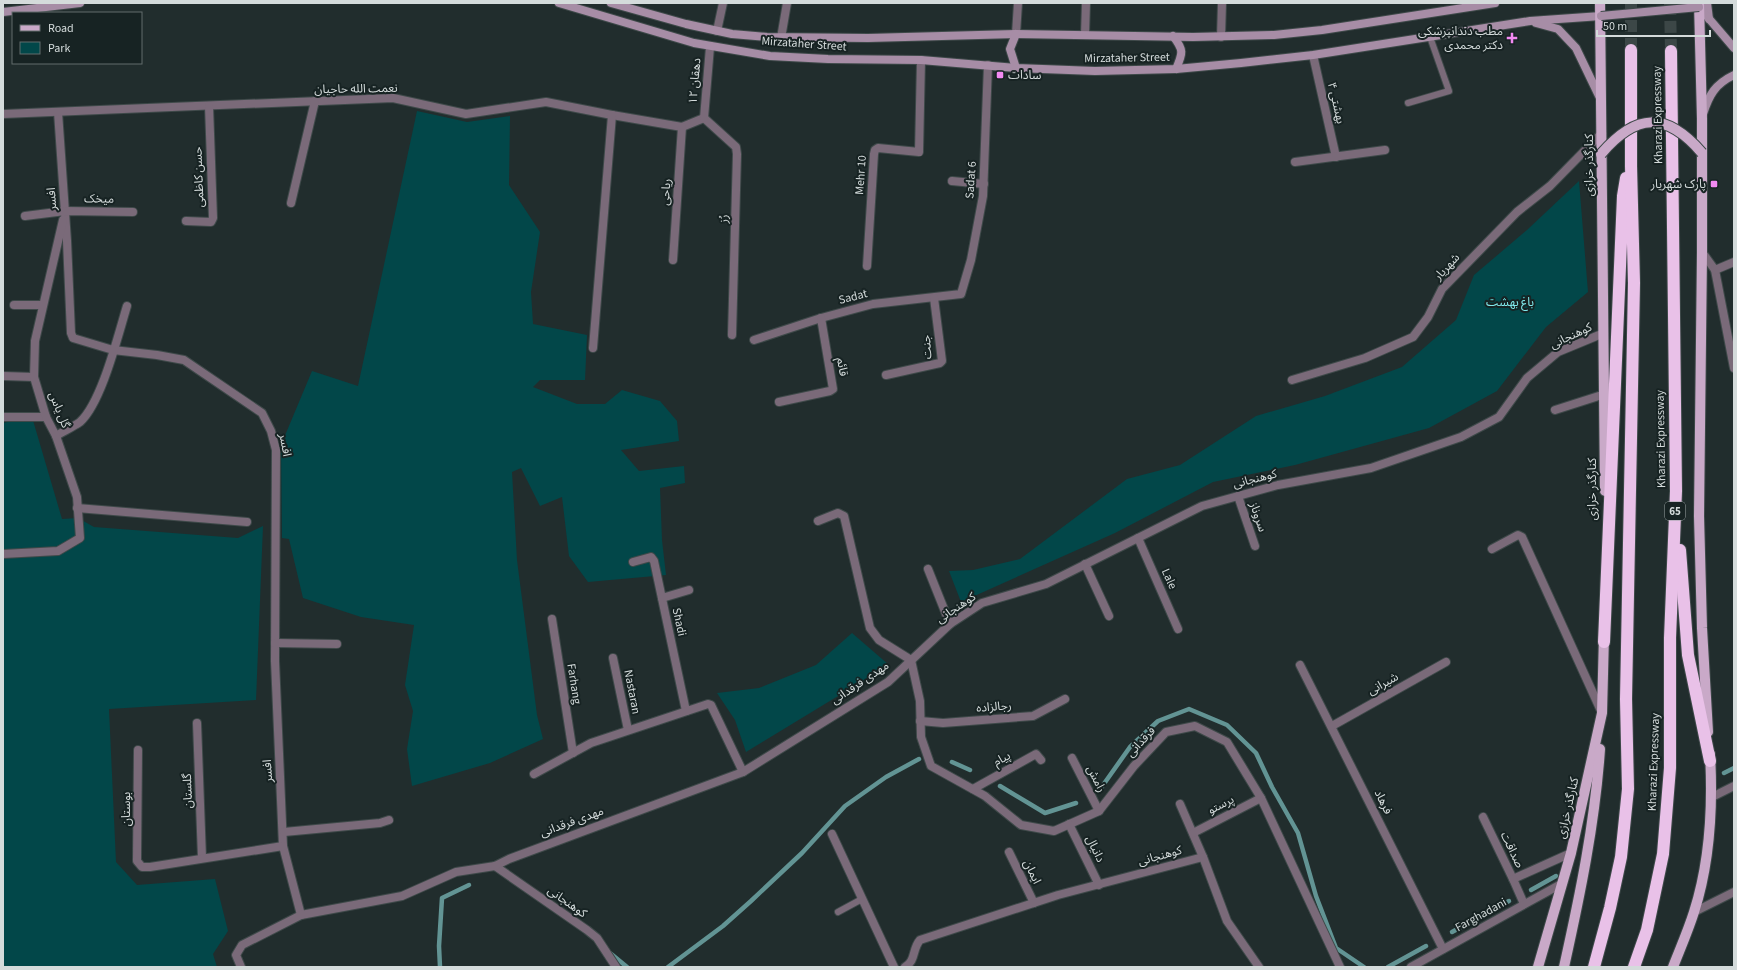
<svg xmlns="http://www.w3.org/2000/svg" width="1737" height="970" viewBox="0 0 1737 970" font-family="'Source Sans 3','Noto Sans Arabic',sans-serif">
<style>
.green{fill:#024749}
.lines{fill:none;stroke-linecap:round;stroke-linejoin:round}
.stream{stroke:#629494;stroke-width:4.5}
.highway-tunnel{stroke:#3c4747;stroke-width:12;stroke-dasharray:12 6;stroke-linecap:butt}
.lane-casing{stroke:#3e4949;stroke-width:8}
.street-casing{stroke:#3e4949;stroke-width:10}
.secondary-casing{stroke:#3e4949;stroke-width:10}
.primary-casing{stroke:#3e4949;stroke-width:12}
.highway-casing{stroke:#3e4949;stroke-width:14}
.lane{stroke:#7a6a79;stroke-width:6}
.street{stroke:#7a6a79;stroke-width:8}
.secondary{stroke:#a78da6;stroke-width:8}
.primary{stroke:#c9a9c8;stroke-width:10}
.highway{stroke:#e9c1e8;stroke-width:12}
.secondary-bridge-casing{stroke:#3e4949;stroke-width:10;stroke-linecap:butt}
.primary-bridge-casing{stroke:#3e4949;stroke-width:12;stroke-linecap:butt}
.secondary-bridge{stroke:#a78da6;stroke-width:8}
.primary-bridge{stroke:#c9a9c8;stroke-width:10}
.poi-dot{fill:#f28af2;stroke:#172323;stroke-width:1.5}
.labels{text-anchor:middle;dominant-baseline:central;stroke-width:4;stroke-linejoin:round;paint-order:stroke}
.shield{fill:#172323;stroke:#9ba4a4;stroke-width:1}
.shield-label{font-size:11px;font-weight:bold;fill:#d4dbdb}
.poi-label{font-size:12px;fill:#d4dbdb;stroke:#172323;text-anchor:end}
.street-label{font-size:12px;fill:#d4dbdb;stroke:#172323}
.park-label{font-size:12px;fill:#80e9eb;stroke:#172323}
</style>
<rect width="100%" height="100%" fill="#212d2d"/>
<g class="green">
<path d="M417,111L467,122L510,116L509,185L540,232L531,292L533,324L587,335L585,380H540L533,387L577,404H605L622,390L660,401L677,421L679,441L621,450L639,471L684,466L685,483L660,488L662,540L666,575L588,582L569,556L562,497L540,506L521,468L512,472L517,560L537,715L543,739L490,763L412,786L407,749L413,711L405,685L414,625L361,617L303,598L289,539L282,538L281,445L312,371L358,386Z"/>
<path d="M1579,181L1588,292L1546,327L1497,391L1429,428L1295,465L1213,482L1115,533L961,602L949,571L973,570L1020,559L1127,479L1180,465L1256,416L1325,396L1402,367L1456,320L1474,275L1527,230Z"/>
<path d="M32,417L62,519L78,518L94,527L238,538L263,526L256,700L109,709L116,862L137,885L215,879L228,931L213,954L217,967H3V423Z"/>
<path d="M852,633L889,665L746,752L735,720L717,693L759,688L816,665Z"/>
</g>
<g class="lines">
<g class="stream">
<path d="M952,762L970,770"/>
<path d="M1724,773L1734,768"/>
<path d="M1000,786L1045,813L1076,803"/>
<path d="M1101,788L1130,747L1158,721L1189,709L1227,725L1256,753L1272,787L1298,833L1316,896L1336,948L1364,967"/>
<path d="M1531,890L1556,876"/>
<path d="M1452,932L1509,901"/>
<path d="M610,953L627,967"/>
<path d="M440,967L439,946L442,898L469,885"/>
<path d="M668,967L723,926L751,901L802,853L845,806L886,777L919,759"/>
<path d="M1388,967L1426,946"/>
</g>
<g class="highway-tunnel">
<path d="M1670,3L1671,51"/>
<path d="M1631,50V3"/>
</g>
<g class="lane-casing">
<g id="lane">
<path d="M1408,103L1449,91L1430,37"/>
<path d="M838,912L862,899"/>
</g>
</g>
<g class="street-casing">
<g id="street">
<path d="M717,31L723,3"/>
<path d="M1016,34L1018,3"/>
<path d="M1085,35L1086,3"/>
<path d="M1221,37L1222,3"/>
<path d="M781,38L787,3"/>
<path d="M1313,55L1336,157"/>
<path d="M58,112L67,241L71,333L73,338L113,350L157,355L184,360L262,413L271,431L276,450L275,661L283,846L301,915"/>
<path d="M3,114L393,98L466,114L546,102L612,115L682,127L704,118"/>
<path d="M704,118L736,147L737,154L732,335"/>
<path d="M704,118L710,47"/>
<path d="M1295,162L1385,150"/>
<path d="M952,181L984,184"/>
<path d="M291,203L315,101"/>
<path d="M25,216L65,211L133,212"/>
<path d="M186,221L211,222L213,218L209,106"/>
<path d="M1702,252L1715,270L1734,368"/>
<path d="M673,260L682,127"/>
<path d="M867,266L874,154L875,150L878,148L919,152L921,60"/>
<path d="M1715,270L1734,262"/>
<path d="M14,305H42"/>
<path d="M754,340L821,318L873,304L961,294L971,260L983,196L988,65"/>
<path d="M593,348L612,115"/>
<path d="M886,375L940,363L942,361L934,298"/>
<path d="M3,376L34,377"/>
<path d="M1292,380L1365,358L1413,337L1428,317L1442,289L1517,212L1550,186L1602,133"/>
<path d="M779,402L830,391L833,389L821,318"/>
<path d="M1555,410L1605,394"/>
<path d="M3,417H46"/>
<path d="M56,436C64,431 73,427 80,422C102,402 118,335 127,306"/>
<path d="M1238,496L1255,546"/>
<path d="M77,508L247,522"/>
<path d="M818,521L838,513L844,516L870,628L879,640L911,660L920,701L921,737L931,766L985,796L1021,825L1054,831L1099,811L1134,766L1166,732L1195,726L1227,742L1261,798L1340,967"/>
<path d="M1138,538L1178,629"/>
<path d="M1492,549L1518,535L1522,537L1602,713"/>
<path d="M3,554L58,551L80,538L77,497L56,436L46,417L34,377L35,341L63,220"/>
<path d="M633,562L651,557L654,561L686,711"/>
<path d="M1085,564L1109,616"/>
<path d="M928,569L950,624"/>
<path d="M662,598L689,590"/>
<path d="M552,619L573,753"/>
<path d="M275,643L337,644"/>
<path d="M613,658L628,730"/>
<path d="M1300,665L1443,949"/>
<path d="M920,721L943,723L1033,716L1065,699"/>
<path d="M197,723L202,858"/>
<path d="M1332,726L1446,662"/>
<path d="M138,750L137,861L142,867H150L283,846"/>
<path d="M1072,758L1099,811"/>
<path d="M534,774L591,743L708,704L711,705L743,772"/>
<path d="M973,789L1036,754L1041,760"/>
<path d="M1712,797L1734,786"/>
<path d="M1180,804L1203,857"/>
<path d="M1483,817L1513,879L1571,853"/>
<path d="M1069,824L1099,885"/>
<path d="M284,832L380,823L389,820"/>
<path d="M1193,833L1261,798"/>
<path d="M832,834L894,967"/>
<path d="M1009,852L1034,903"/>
<path d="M495,866L587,930L597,938L616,967"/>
<path d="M1513,879L1524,904"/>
<path d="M1694,912L1734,892"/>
<path d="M241,967L236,955L242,945L301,915L402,896L456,872L495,866L509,859L743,772L888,682L950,624L982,603L1046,584L1202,506L1278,485L1371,468L1461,437L1499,417L1527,378L1558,352L1604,333"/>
<path d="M905,967C916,961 912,949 920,940L1058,895L1203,857L1227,921L1259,967"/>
<path d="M1411,967L1563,883"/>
</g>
</g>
<g class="secondary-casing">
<g id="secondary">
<path d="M559,3L694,43L770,56L828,59L921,60L1016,68L1095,71L1176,69L1241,63L1313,55L1530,21L1601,16"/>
<path d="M611,3L686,24L732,34L767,37L868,38L1016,34L1193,37L1274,35L1322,30L1495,3"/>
<path d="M1707,3L1709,19"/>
<path d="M1699,7L1734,48"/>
<path d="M3,12L80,3"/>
<path d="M1536,23L1558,29L1576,48L1600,98"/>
<path d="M1016,34L1010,49L1016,68"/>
<path d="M1173,36C1184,50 1183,53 1176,69"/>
<path d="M1703,114C1709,95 1715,84 1734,75"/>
</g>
</g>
<g class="primary-casing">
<g id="primary">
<path d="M1600,3L1605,491"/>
<path d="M1699,3L1702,119V252L1699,516L1702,628L1708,732"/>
<path d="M1538,967L1571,853L1602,713L1604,635"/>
<path d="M1564,967C1580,895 1595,823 1600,749"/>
<path d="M1673,967C1680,949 1688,931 1694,912C1710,862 1713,807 1710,754"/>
</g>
</g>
<g class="highway-casing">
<g id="highway">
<path d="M1680,550L1688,655L1710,761"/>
<path d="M1604,642L1623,196L1626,178"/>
<path d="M1594,967L1610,908L1621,857L1628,789L1626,699L1634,283L1631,166V50"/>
<path d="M1634,967L1647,930L1663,854L1670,768V638L1676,491L1671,51"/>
</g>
</g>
<use href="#lane" class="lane"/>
<use href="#street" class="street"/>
<use href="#secondary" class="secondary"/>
<use href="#primary" class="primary"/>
<use href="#highway" class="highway"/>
<g class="secondary-bridge-casing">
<path id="secondary-bridge" d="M1601,16L1699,7"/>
</g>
<g class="primary-bridge-casing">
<path id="primary-bridge" d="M1601,154C1636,113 1666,111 1702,153"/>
</g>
<use href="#secondary-bridge" class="secondary-bridge"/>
<use href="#primary-bridge" class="primary-bridge"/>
</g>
<g class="poi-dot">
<path d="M1510 32h4v4h4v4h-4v4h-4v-4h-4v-4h4z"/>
<rect x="996" y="71" width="8" height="8" rx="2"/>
<rect x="1710" y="180" width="8" height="8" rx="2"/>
</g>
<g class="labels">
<rect class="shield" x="1665" y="502" width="20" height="18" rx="3"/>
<g class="shield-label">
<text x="1675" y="511">65</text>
</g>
<g class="poi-label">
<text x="1503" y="31">مطب دندانپزشکی<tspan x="1503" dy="14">دکتر محمدی</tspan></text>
<text x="1008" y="75" text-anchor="start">سادات</text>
<text x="1706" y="184">پارک شهریار</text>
</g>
<g class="street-label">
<text transform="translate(804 44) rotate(4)">Mirzataher Street</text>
<text transform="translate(1127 58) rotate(-1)">Mirzataher Street</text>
<text transform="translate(695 81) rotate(-85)">دهقان ۱۲</text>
<text transform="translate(356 89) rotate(-1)">نعمت الله حاجیان</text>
<text transform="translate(1336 103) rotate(77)">بهشتی ۴</text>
<text transform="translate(1658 115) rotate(-91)">Kharazi Expressway</text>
<text transform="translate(1589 165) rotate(-90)">کنارگذر خرازی</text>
<text transform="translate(861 175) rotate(-86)">Mehr 10</text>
<text transform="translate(199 177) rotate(-92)">حسن کاظمی</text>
<text transform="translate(971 180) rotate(-86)">Sadat 6</text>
<text transform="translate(666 192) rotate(-86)">ریاحی</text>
<text transform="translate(52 199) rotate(-94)">افسر</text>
<text transform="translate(99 199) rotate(1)">میخک</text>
<text transform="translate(724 219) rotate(-88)">رُز</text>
<text transform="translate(1447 267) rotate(-47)">شهریار</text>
<text transform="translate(853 297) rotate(-14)">Sadat</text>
<text transform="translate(1571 336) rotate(-25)">کوهنجانی</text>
<text transform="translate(927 347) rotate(-93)">جنت</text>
<text transform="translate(842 367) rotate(80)">قائم</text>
<text transform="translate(59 410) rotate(68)">گل یاس</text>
<text transform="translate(1661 439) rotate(-91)">Kharazi Expressway</text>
<text transform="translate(285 445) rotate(80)">افسر</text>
<text transform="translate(1255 479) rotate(-14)">کوهنجانی</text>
<text transform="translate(1592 489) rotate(-90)">کنارگذر خرازی</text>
<text transform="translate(1258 517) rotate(71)">سروناز</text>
<text transform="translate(1169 579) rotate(66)">Lale</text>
<text transform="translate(956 608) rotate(-34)">کوهنجانی</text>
<text transform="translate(679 622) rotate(78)">Shadi</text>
<text transform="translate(860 683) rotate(-34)">مهدی فرقدانی</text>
<text transform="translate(574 684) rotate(81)">Farhang</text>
<text transform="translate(1383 684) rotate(-29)">شیرانی</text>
<text transform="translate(632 692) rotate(79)">Nastaran</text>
<text transform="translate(994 707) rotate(-4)">رجالزاده</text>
<text transform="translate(1141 742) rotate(-47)">فرقدانی</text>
<text transform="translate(1002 759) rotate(-29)">پیام</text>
<text transform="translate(1654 762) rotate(-88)">Kharazi Expressway</text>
<text transform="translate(268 771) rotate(-94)">افسر</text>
<text transform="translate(1096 779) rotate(63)">رامش</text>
<text transform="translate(188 791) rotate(-92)">گلستان</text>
<text transform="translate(1383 802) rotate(64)">فرهاد</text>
<text transform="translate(1221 805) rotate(-27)">پرستو</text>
<text transform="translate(1568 808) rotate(-77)">کنارگذر خرازی</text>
<text transform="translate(126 809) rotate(-90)">بوستان</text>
<text transform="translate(572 822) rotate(-20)">مهدی فرقدانی</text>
<text transform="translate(1095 849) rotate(64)">دانیال</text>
<text transform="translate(1512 850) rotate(64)">صداقت</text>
<text transform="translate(1160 856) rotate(-15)">کوهنجانی</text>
<text transform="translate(1032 872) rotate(64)">ایمان</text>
<text transform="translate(567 902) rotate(35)">کوهنجانی</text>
<text transform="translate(1481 915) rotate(-29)">Farghadani</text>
</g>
<g class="park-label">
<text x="1510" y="302">باغ بهشت</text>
</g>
</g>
<rect width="1737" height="970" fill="none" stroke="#d4dbdb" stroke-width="8"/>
<rect x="12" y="12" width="130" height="52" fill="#172323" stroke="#636d6d"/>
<rect x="20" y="25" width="20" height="6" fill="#c9a9c8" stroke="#636d6d"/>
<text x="48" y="32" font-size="12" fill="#d4dbdb">Road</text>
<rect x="20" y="42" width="20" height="12" fill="#024749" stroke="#636d6d"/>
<text x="48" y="52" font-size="12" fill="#d4dbdb">Park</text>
<path d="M1597 30v6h113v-6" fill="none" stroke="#d4dbdb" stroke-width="2"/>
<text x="1603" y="30" font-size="12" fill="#d4dbdb" stroke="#172323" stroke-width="3" paint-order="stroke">50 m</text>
</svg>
